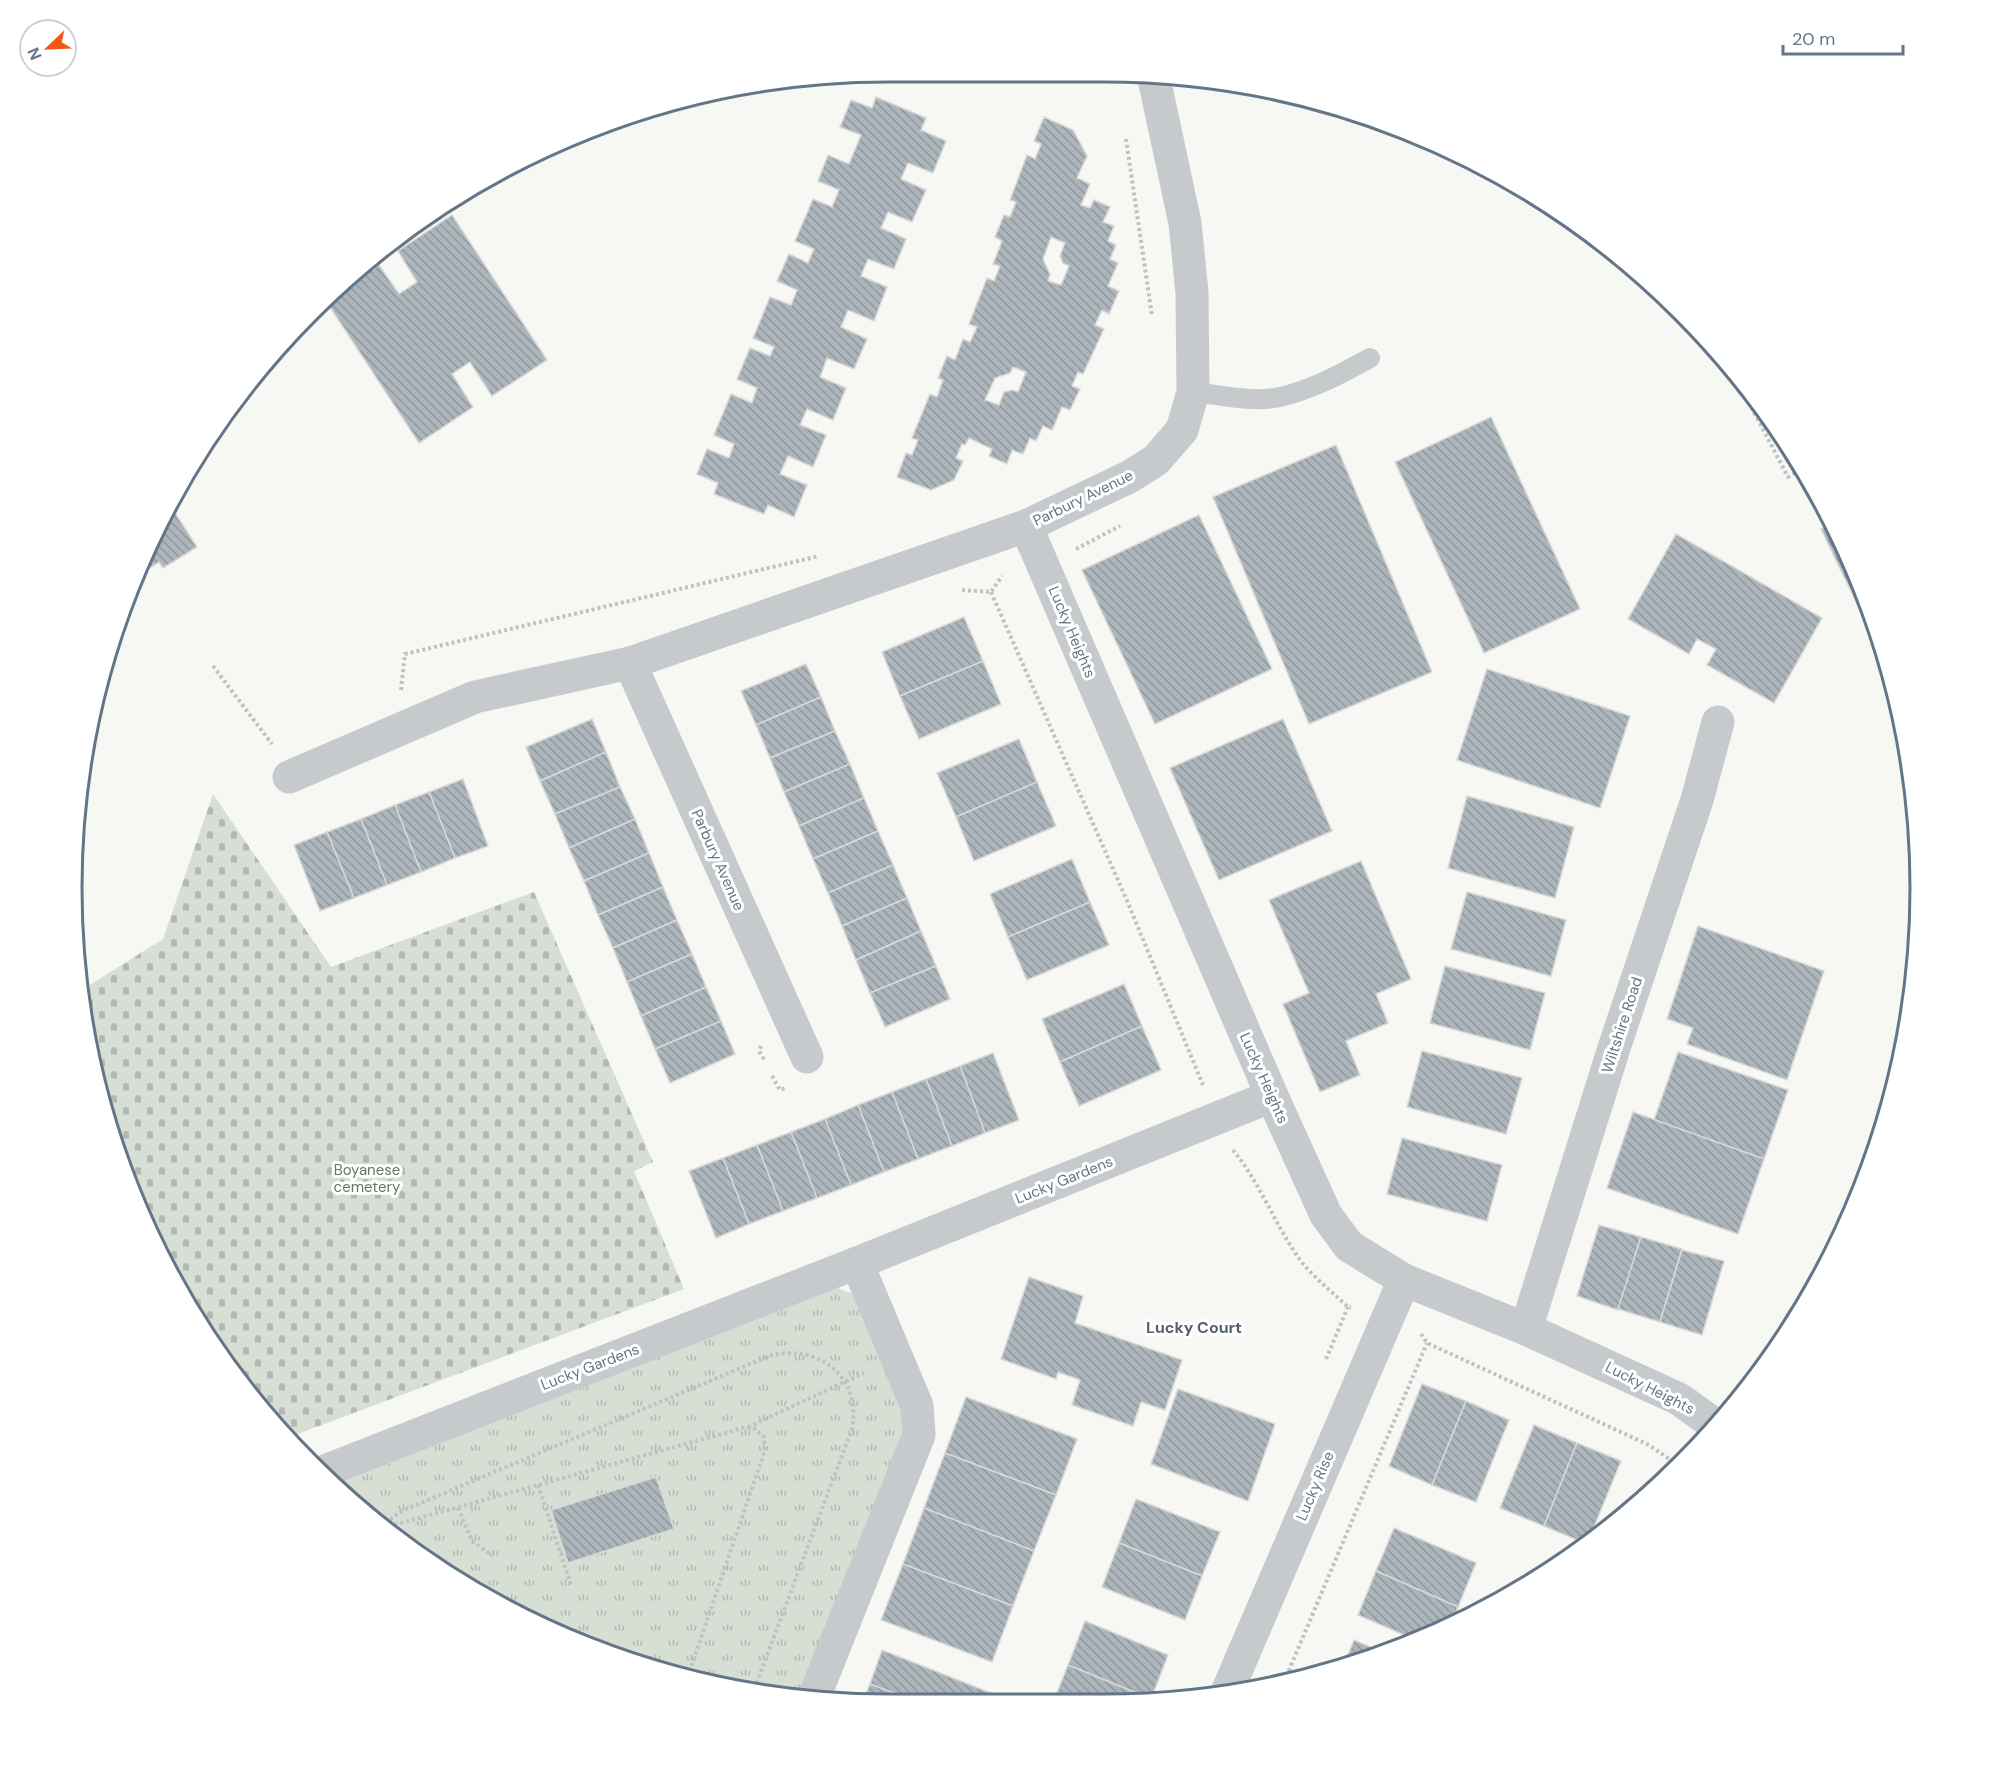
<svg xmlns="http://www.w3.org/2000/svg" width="1993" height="1777" viewBox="0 0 1993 1777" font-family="'DM Sans',sans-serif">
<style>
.cemetery{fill:url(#cemetery-stones)}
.park{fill:url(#park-tufts)}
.building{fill:url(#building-back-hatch);stroke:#d8d9d6;stroke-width:1.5;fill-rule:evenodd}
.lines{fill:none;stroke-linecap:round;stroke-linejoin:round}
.path{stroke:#bfc2c4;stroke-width:4;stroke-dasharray:3 3;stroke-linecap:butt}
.lane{stroke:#c6cacd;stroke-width:20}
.street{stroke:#c6cacd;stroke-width:33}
.labels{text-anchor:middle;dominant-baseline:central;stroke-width:6;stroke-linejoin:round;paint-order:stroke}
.street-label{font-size:15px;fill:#637587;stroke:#fff}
.park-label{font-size:15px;fill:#63795f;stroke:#fff}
.neighbourhood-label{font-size:16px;font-weight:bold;fill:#525f6c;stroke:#fff}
.rim{fill:none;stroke:#637587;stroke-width:3}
</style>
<defs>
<pattern id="cemetery-stones" width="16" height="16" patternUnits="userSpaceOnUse" patternTransform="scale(1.5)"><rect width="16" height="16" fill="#d7dfd4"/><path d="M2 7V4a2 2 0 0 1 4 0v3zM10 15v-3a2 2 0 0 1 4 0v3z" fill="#b2b9b2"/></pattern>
<pattern id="park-tufts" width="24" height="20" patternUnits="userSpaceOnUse" patternTransform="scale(1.5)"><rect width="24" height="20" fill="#d7dfd4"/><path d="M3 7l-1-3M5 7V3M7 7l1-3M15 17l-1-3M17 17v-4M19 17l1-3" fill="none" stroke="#b2b9b2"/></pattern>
<pattern id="building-back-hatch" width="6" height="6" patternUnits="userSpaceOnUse" patternTransform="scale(1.5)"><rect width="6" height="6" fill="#acb5bb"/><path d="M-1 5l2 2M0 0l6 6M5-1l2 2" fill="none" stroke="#90989e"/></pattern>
</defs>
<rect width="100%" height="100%" fill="#f7f7f3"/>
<path class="cemetery" d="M213,794L331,967L534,892L653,1162L634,1171L684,1289L287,1438L274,1427L156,1250L100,1099L85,988L163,939Z"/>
<path class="park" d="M838,1288L853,1294L902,1410L904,1430L798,1697L677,1677L528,1621L392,1536L336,1484Z"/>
<g class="building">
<path d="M876,97L926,118L921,130L946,141L933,173L908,163L901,179L926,190L912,222L888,212L881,228L906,239L894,269L868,259L861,276L887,287L874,321L848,310L841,327L867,339L854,369L827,358L820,377L846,388L833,420L807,409L800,425L826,435L813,467L788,456L780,474L807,485L794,517L768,505L764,514L714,494L718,483L697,474L707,449L729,458L734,444L714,435L731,394L752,403L757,388L737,379L750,348L770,356L774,347L753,338L770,297L791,305L797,290L777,281L789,254L808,263L814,249L795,241L813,199L832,207L839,190L818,181L828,155L849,164L861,135L840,127L851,100L872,108Z"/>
<path d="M1044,117L1073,130L1087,156L1077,178L1090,184L1081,205L1090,208L1094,200L1110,207L1103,222L1114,226L1108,241L1116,245L1110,259L1118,263L1108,286L1119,291L1109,314L1102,310L1095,325L1104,329L1083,374L1078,372L1072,386L1080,389L1070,410L1062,407L1052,430L1043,426L1036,441L1030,438L1023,454L1012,450L1007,464L989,456L992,449L969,438L965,445L962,444L956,458L963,461L954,480L931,490L897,477L906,453L912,455L918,440L912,438L930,394L937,397L943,380L938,378L947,356L955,360L963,339L970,342L977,327L969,324L987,278L994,281L1000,266L993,264L1002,241L995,237L1004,215L1010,217L1016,202L1010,200L1027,155L1035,159L1041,144L1034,141ZM1051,237L1065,243L1060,256L1063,263L1069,266L1061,285L1048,281L1050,274L1043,259ZM1013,367L1026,372L1018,392L1012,390L1004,392L999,405L985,400L995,378L1010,373Z"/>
<path d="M452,215L547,360L492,396L470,362L452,374L473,407L419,443L328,304L346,286L379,265L399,294L417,282L398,251Z"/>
<path d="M1491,417L1580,609L1484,653L1395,462Z"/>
<path d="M1336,445L1432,672L1309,724L1213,497Z"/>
<path d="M170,505L197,547L163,568L159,562L140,574L156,528Z"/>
<path d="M1199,515L1272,669L1155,724L1082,570Z"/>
<path d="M1834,522L1878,637L1874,639L1821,529Z"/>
<path d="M1676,534L1822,618L1774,703L1707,665L1716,649L1697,639L1689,654L1628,619Z"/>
<path d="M964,617L983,661L900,696L882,652Z"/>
<path d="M983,661L1001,704L919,739L900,696Z"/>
<path d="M806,664L821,697L756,725L741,691Z"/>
<path d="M1487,669L1630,716L1600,808L1457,760Z"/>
<path d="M821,697L835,731L770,758L756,725Z"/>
<path d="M592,719L606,752L540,781L526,747Z"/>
<path d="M1283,719L1332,831L1219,880L1170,768Z"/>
<path d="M835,731L850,764L784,792L770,758Z"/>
<path d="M1019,739L1037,782L956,817L937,773Z"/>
<path d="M606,752L620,787L555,814L540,781Z"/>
<path d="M850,764L864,798L799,826L784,792Z"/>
<path d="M463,779L488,846L455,858L429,792Z"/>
<path d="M1037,782L1056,826L974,861L956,817Z"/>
<path d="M620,787L635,819L569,848L555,814Z"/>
<path d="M429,792L455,858L421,872L395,805Z"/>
<path d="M1467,796L1574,827L1555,898L1448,868Z"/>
<path d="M864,798L878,831L813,859L799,826Z"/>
<path d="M395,805L421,872L387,885L361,819Z"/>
<path d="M361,819L387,885L354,898L327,832Z"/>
<path d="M635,819L649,853L584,881L569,848Z"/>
<path d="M878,831L893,865L828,893L813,859Z"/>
<path d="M327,832L354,898L320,911L294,845Z"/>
<path d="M649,853L663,887L598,915L584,881Z"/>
<path d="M1072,859L1090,902L1008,937L990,894Z"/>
<path d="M1361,861L1411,979L1376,994L1388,1023L1346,1041L1360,1075L1320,1092L1283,1004L1309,993L1269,900Z"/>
<path d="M893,865L907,898L842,926L828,893Z"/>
<path d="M663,887L677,920L613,948L598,915Z"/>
<path d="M1467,892L1566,920L1551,976L1451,949Z"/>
<path d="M907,898L921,931L856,960L842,926Z"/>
<path d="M1090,902L1109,945L1027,980L1008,937Z"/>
<path d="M677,920L692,954L627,982L613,948Z"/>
<path d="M1698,926L1824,971L1787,1080L1687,1044L1693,1028L1667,1019Z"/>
<path d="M921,931L936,966L870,993L856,960Z"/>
<path d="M692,954L706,987L641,1016L627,982Z"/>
<path d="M936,966L950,999L885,1027L870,993Z"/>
<path d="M1445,966L1545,993L1530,1050L1430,1023Z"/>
<path d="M1124,984L1142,1026L1060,1062L1042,1019Z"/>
<path d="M706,987L721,1021L655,1049L641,1016Z"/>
<path d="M721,1021L735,1054L670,1083L655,1049Z"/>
<path d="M1142,1026L1161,1070L1079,1106L1060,1062Z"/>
<path d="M1422,1051L1522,1078L1506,1134L1407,1107Z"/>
<path d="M1678,1052L1788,1090L1764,1159L1654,1120Z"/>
<path d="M993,1053L1019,1120L985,1133L960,1066Z"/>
<path d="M960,1066L985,1133L952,1146L926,1079Z"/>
<path d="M926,1079L952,1146L918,1159L892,1092Z"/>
<path d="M892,1092L918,1159L884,1172L858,1105Z"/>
<path d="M858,1105L884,1172L851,1185L825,1119Z"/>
<path d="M1633,1112L1764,1159L1738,1234L1607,1188Z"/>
<path d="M825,1119L851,1185L817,1198L791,1132Z"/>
<path d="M791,1132L817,1198L783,1211L757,1145Z"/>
<path d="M1402,1138L1502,1165L1487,1221L1387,1194Z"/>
<path d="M757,1145L783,1211L749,1224L723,1158Z"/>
<path d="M723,1158L749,1224L716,1238L689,1171Z"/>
<path d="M1599,1225L1641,1237L1618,1310L1577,1296Z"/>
<path d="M1641,1237L1682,1249L1660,1322L1618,1309Z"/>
<path d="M1682,1250L1724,1261L1702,1335L1660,1322Z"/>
<path d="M1029,1277L1083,1296L1075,1323L1182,1360L1165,1410L1141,1402L1133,1426L1072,1405L1080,1380L1058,1372L1056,1379L1001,1359Z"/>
<path d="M1422,1384L1466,1401L1432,1485L1389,1466Z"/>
<path d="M1178,1389L1275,1424L1248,1501L1151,1464Z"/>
<path d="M966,1397L1077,1439L1056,1495L945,1453Z"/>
<path d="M1466,1401L1509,1420L1476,1502L1432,1485Z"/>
<path d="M1534,1425L1577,1443L1544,1526L1500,1508Z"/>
<path d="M1577,1443L1621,1461L1587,1544L1544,1526Z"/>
<path d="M945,1453L1056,1495L1034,1551L924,1508Z"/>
<path d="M656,1477L674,1529L568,1563L551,1510Z"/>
<path d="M1136,1499L1220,1532L1202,1576L1119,1543Z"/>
<path d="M924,1508L1034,1551L1013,1606L903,1564Z"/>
<path d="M1394,1528L1476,1563L1458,1607L1376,1571Z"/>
<path d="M1119,1543L1202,1576L1185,1620L1102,1587Z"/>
<path d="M903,1564L1013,1606L992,1662L881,1620Z"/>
<path d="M1376,1571L1458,1607L1450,1627L1416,1640L1358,1615Z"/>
<path d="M1085,1621L1168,1655L1151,1699L1068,1665Z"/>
<path d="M1354,1640L1382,1652L1343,1667Z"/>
<path d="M882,1650L996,1695L993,1703H920L870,1684Z"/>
<path d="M1068,1665L1151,1699L1149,1703H1053Z"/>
<path d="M870,1684L920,1703H862Z"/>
</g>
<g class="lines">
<g class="path">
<path d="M1126,139L1152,316"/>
<path d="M1732,370L1788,477L1801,470"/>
<path d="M1076,549L1120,526"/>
<path d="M962,590L991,592L1002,576"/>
<path d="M991,592L1128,903L1203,1085"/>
<path d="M213,666L272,744"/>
<path d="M401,690L405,654L819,556"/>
<path d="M761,1046L759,1051L765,1061"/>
<path d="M772,1076L780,1090L786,1088"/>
<path d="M1233,1150C1262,1185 1276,1229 1304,1265C1317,1280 1333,1293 1348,1307H1351"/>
<path d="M1421,1334L1427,1343L1649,1445L1678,1465"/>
<path d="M1326,1359L1348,1307"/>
<path d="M748,1427L864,1373"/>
<path d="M538,1485L571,1585"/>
<path d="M458,1508L472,1541L493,1556"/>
<path d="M380,1526L402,1511L769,1356C818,1343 862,1376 852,1429L754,1690"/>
<path d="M383,1528L743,1428H754L764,1437L765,1450L687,1679"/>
<path d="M1284,1682L1427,1343"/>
<path d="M1186,1699L1190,1691"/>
</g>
<path class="lane" d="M1193,392C1221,395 1252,403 1280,397C1311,390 1343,373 1370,358"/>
<g class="street">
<path d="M1026,526L1272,1096L1326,1215L1349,1246L1404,1280L1526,1329L1679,1399L1718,1427"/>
<path d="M630,663L807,1057"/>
<path d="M289,777L475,697L630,663L1026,526L1129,477L1156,460L1182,430L1193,392L1192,293L1185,223L1153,74"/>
<path d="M1526,1329L1614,1048L1697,800L1718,722"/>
<path d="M322,1472L857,1263L1272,1096"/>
<path d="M1227,1692L1404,1280"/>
<path d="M813,1700L919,1435L917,1406L857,1263"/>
</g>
</g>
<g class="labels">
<g class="street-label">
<text transform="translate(1083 498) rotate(-26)">Parbury Avenue</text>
<text transform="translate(1072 632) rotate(67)">Lucky Heights</text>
<text transform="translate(718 860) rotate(66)">Parbury Avenue</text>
<text transform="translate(1622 1025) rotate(-72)">Wiltshire Road</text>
<text transform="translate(1264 1078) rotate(66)">Lucky Heights</text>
<text transform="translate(1064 1180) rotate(-22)">Lucky Gardens</text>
<text transform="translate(590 1367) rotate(-21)">Lucky Gardens</text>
<text transform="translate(1650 1388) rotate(27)">Lucky Heights</text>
<text transform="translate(1315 1486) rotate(-67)">Lucky Rise</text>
</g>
<g class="park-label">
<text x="367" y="1170">Boyanese<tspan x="367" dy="17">cemetery</tspan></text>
</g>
<g class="neighbourhood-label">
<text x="1194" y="1327">Lucky Court</text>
</g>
</g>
<path d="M0 0H1993V1777H0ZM888 82H1104A806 806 0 0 1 1910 888V888A806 806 0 0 1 1104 1694H888A806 806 0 0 1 82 888V888A806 806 0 0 1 888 82Z" fill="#fff" fill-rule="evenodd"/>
<path class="rim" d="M888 82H1104A806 806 0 0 1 1910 888V888A806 806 0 0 1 1104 1694H888A806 806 0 0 1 82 888V888A806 806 0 0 1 888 82Z"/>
<g transform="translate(48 48) rotate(247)"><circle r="28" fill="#ffffff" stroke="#c1c8cf" stroke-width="1.5"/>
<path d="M0-4.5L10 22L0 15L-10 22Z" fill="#f25818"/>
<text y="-9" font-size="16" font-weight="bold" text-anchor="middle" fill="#637587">N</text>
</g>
<path d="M1783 45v9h120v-9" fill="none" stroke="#637587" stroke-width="3"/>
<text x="1792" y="45" font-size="18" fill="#637587" stroke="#ffffff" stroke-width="4.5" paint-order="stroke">20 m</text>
</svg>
